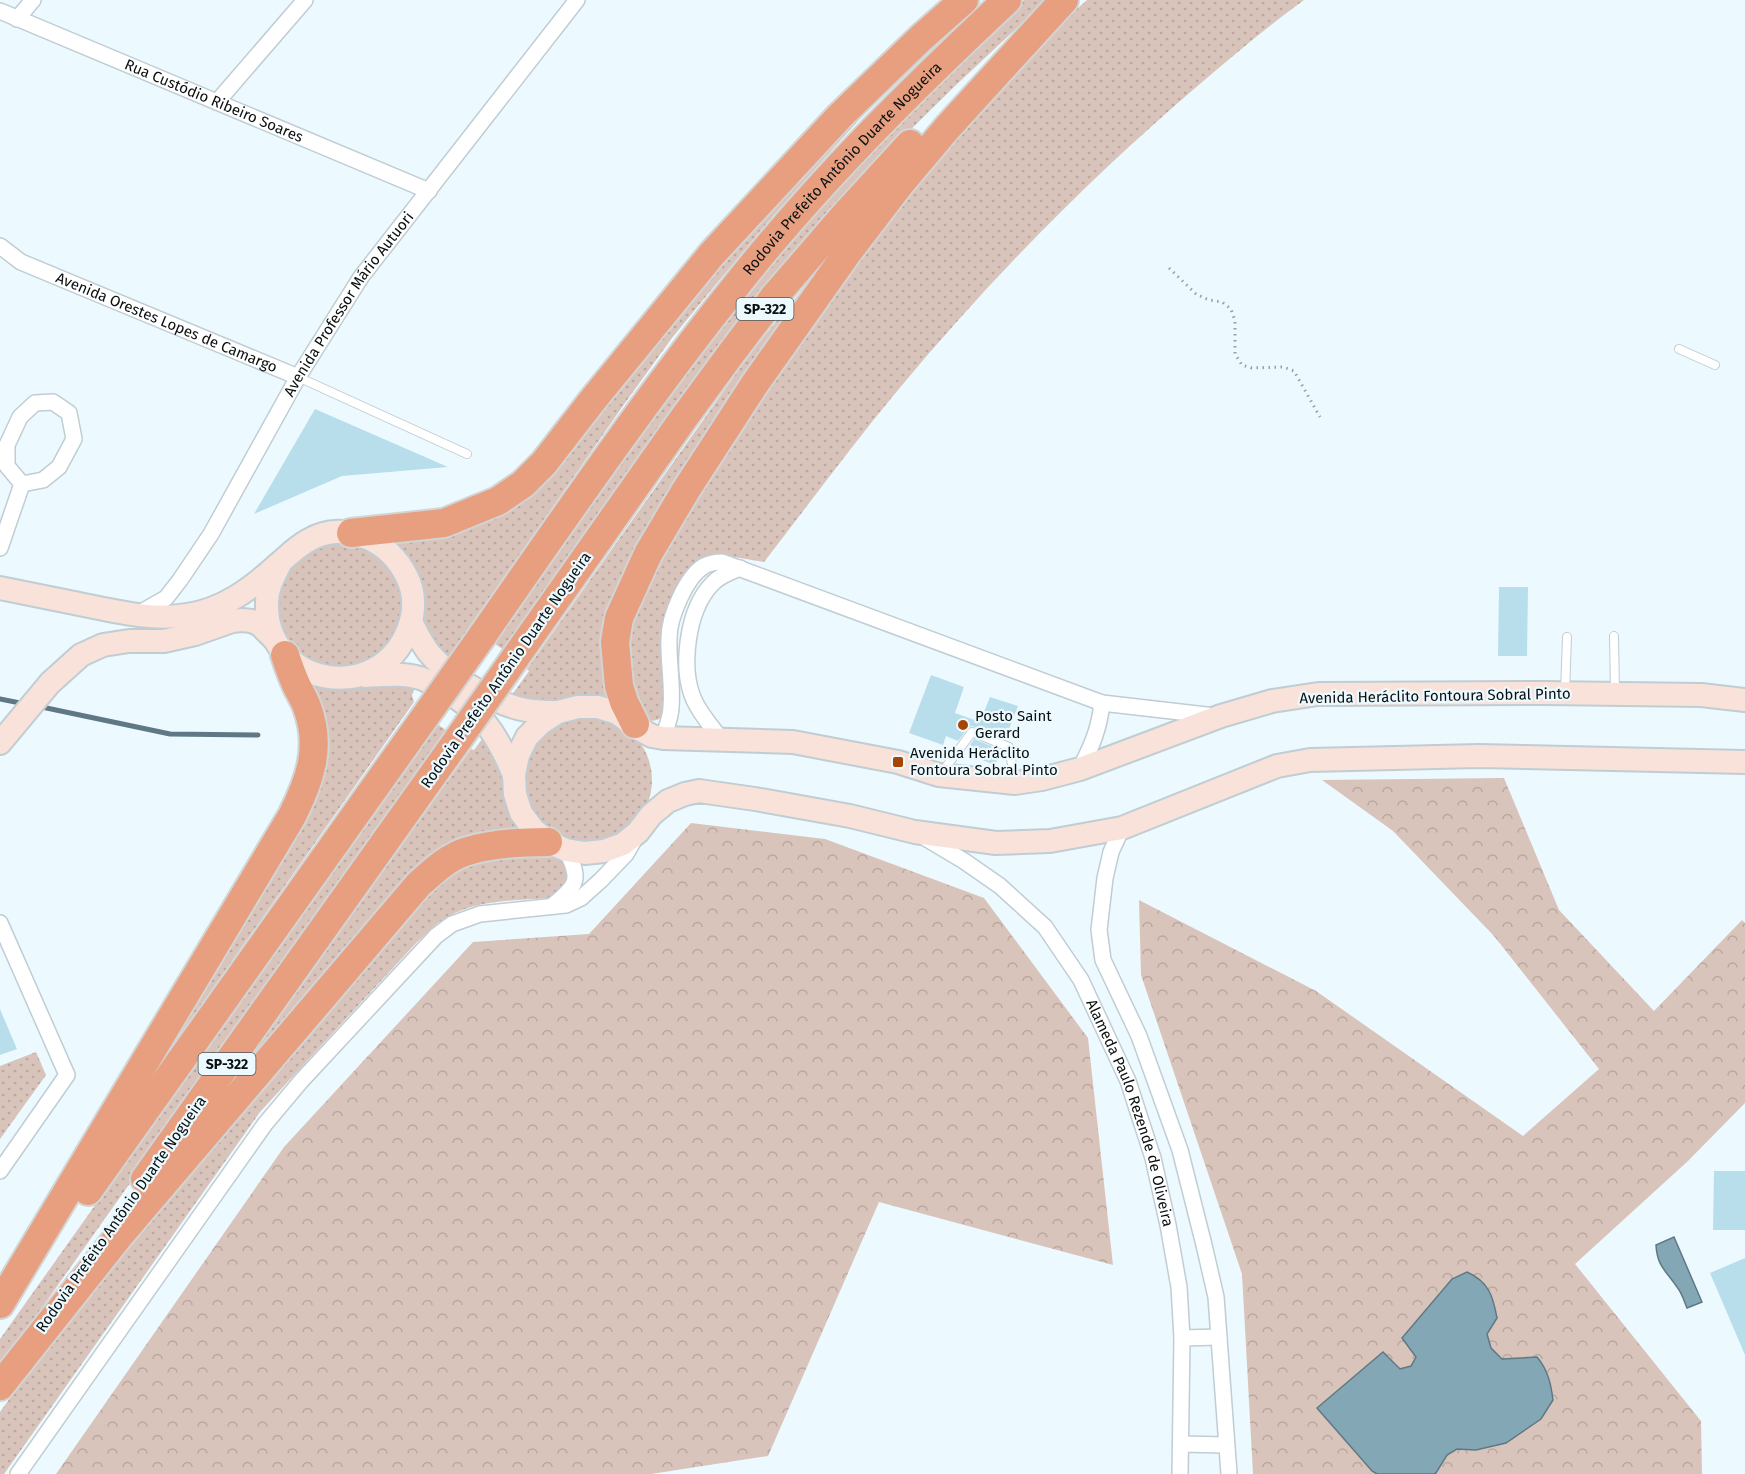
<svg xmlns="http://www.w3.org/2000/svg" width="1745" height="1474" viewBox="0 0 1745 1474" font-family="'Fira Sans',sans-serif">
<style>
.green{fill:url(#green-dots)}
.forest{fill:url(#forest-crowns)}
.water{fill:#84a7b5;stroke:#5f7984;stroke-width:1.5}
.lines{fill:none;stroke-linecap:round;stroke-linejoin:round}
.stream{stroke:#5f7984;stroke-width:5}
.building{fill:#b8ddeb}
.lane-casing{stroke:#c0cdd3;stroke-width:10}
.street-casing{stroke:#c0cdd3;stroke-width:18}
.secondary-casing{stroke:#c0cdd3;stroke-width:26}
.highway-casing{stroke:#d3d4d4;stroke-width:32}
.path{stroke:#96a1a4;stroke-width:3;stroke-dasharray:1.5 4.5;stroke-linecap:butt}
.lane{stroke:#fff;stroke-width:8}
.street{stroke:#fff;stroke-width:15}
.secondary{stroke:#f8e2d9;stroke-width:22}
.highway{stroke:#e79f80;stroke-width:28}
.highway-bridge-casing{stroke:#d3d4d4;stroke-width:32;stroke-linecap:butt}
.highway-bridge{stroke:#e79f80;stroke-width:28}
.poi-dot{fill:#a74507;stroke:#ecfaff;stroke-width:2}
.labels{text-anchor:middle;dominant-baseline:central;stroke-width:4.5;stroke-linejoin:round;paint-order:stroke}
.shield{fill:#ecfaff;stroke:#4e5658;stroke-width:1.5}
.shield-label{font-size:14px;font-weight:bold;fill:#0a0f10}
.street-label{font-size:15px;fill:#0a0f10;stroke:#ecfaff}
.poi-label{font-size:15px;fill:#0a0f10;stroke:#ecfaff;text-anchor:start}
</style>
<defs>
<pattern id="green-dots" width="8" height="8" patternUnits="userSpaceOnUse" patternTransform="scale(1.5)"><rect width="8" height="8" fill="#d9c4bb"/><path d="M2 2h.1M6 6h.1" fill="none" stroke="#b9a7a0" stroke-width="1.8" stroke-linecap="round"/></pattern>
<pattern id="forest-crowns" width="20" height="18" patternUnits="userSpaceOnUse" patternTransform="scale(1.5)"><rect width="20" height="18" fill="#d9c4bb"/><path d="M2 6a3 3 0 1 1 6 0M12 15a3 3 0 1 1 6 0" fill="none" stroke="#b9a7a0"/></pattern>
</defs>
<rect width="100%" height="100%" fill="#ecfaff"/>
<g class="green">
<path d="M973,0H981L874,103L772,217L717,283L672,338L625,403L449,656L428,637L425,629L415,578L385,538L475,521L718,256Z"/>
<path d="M1024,0H1047L955,86L889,151L507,652L495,644L653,415L753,284L816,211L880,141Z"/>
<path d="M1087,0H1304C1268,26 1235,54 1201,83C1092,176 990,279 898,390C852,445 809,504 764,562L722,555L674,594L664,618L663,709L661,718C654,722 650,721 644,718L624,655L642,586L726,448L902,192L1062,22Z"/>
<path d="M822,266L630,568L615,702L581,697L544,702L509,699L529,671L527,669L752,351Z"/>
<circle cx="340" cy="605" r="63"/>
<path d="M307,680L401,683L415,688L412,695L414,702L161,1062L310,804Z"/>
<circle cx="588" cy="780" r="64"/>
<path d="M437,724L449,732L0,1367V1339Z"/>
<path d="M486,734L499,766L507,804L524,832L468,842L239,1081H231L471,749L474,750Z"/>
<path d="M552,855L563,861C571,878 565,890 549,898C511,901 471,899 438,923C431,928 424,936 417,942L260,1112L4,1474H0V1412L111,1258L435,879L478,857Z"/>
<path d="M36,1052L46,1075L0,1139V1066Z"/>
</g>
<g class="forest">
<path d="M1504,778L1559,910L1654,1011L1742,920L1745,923V1103L1688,1161L1575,1264L1701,1421L1702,1474H1253L1242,1274L1141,975L1139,900L1316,991L1523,1136L1599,1069L1494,936L1393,831L1322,780Z"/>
<path d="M691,823L825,839L984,898L1088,1038L1113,1265L879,1202L768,1456L651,1474H56L284,1147L473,942L589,934Z"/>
</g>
<g class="water">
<path d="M1674,1237L1702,1302L1687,1308C1684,1301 1682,1293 1677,1287C1666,1271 1657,1266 1656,1245Z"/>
<path d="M1467,1272C1489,1282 1493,1296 1497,1318L1487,1334L1491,1348L1502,1359L1537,1357C1548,1370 1551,1384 1553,1400L1541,1419L1506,1443L1476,1450L1457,1449L1447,1455L1436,1473L1434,1474H1377L1372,1471L1317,1408L1383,1352L1400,1369L1411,1366L1416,1357L1402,1338L1452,1279Z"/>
</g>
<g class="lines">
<g class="stream">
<path d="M0,699L25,704"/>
<path d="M37,706L170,734L258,735"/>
</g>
</g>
<g class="building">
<path d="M315,409L448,467L342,476L254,514Z"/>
<path d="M1499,587H1528L1527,656H1498Z"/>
<path d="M931,675L964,687L955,713L980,722L990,697L1018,706L1005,739L972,726L968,728L958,741L946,736L943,745L909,733Z"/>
<path d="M974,739L1001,750L995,765L969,755L972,746L970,745Z"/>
<path d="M0,1009L17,1049L0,1055Z"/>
<path d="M1714,1171H1745V1230H1713Z"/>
<path d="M1745,1258V1355L1710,1273Z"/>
</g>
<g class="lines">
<g class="lane-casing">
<g id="lane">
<path d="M1679,349L1715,365"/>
<path d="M298,377L467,454"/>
<path d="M1614,636L1615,692"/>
<path d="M1565,692L1567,637"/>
<path d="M943,771L972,732L1009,747L1015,782"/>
</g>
</g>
<g class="street-casing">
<g id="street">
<path id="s1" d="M0,11L429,191"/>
<path d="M17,19L33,0"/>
<path d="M217,102L305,0"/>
<path id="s2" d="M0,246L21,262L298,377"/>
<path d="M53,402L69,413L74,439L59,467L43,480L22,484L7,466V445L20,417L35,403Z"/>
<path d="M0,548L22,484"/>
<path id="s3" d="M136,615L166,598L180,580L211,534L298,377L361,277L577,0"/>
<path d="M663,738C666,728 671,717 671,707C673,684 668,661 669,638C669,617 686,577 704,566C710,563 716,562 722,562L1102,703L1215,716"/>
<path d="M721,739C711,726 701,715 694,700C680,668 687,610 712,584C719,576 730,572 740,568"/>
<path d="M1080,769C1092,745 1099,730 1102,703"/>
<path d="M1122,828L1111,852L1105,878L1099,930L1103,960L1139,1036L1180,1150L1204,1245L1216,1297L1229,1474"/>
<path id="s4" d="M922,836L964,861L1000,886L1045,927L1081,980L1128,1081L1153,1158L1168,1225L1179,1287L1182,1338L1180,1474"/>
<path d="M553,905C578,885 581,879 566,850"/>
<path d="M0,923L67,1075L0,1171"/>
<path d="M1182,1338L1219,1337"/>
<path d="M1181,1444L1226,1445"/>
<path d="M18,1474L265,1124L302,1080L436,936L452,924L480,914L566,905L581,898L601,880L626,854L634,840"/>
</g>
</g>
<g class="secondary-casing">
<g id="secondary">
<path d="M0,588C30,594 59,600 89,606C123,613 153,620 187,615C223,610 252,588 277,565C288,556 296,547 309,540C346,519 390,541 407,577C415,593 415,613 408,630C378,707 264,686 267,602C267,588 274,576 280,564"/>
<path d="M411,622C417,633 422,645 430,654C449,677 497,705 526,710C536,712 548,712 558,712"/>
<path d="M365,676C383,675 403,673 420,678C427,680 434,685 441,689C481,709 497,734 514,775"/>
<path d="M1745,700L1701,695L1544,693L1318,694L1272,701L1221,716L1080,769L1042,779L1015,783L939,775L898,762L793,742L663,738L652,736L641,730L617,713L598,707H578L558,712L541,723L527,737L518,755L514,775L515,794L521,813L533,829L548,842L566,850L585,853L604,851L623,844L638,832L651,815L668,801L685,794L699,791L755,799L850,816L915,832L996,843L1050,841L1122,828L1277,766L1310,760L1479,756L1745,762"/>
<path d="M0,743L50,683L81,655L103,645L129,641H164L195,634L232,621L242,620L252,621L260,625L274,639"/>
</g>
</g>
<g class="highway-casing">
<g id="highway">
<path d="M351,533L444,523L498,501L523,484L544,463L592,401L712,254L840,116L921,38L964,0"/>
<path id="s5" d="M482,636C564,518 646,399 735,287C817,183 911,90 1007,0"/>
<path d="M515,658L683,419L730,355L774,297L844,216L910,144"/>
<path d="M635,724L624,702L619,686L615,642L619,618L648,554L686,490L754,385L848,252L900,184L948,127L1064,0"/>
<path d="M145,1179L454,745"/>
<path d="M88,1191L422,721"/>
<path d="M0,1304L292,816C310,780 322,747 307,707C304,698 298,690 295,682C291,673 288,664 285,655"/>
<path d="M0,1386L119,1236L418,885C432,872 449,856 468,851C493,843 522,842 548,842"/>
</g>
</g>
<path class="path" d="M1169,268L1196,294L1209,300L1222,302L1231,309L1235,321V354L1242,365L1252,368L1283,367L1294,371L1320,417"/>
<use href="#lane" class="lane"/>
<use href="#street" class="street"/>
<use href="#secondary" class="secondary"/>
<use href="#highway" class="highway"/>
<g class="highway-bridge-casing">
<g id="highway-bridge">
<path d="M422,721L482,636"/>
<path d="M454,745L515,658"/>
</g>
</g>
<use href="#highway-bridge" class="highway-bridge"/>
</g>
<g class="poi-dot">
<circle cx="963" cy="725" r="6"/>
<rect x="892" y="756" width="12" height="12" rx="3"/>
</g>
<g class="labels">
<g class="shield">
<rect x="736.5" y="298" width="57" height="22" rx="4.5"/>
<rect x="198.5" y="1053" width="57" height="22" rx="4.5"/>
</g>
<g class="shield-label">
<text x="765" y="309">SP-322</text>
<text x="227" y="1064">SP-322</text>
</g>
<g class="street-label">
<text stroke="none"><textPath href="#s1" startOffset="232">Rua Custódio Ribeiro Soares</textPath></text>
<text stroke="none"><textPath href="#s5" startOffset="591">Rodovia Prefeito Antônio Duarte Nogueira</textPath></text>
<text stroke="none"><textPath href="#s3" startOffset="381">Avenida Professor Mário Autuori</textPath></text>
<text stroke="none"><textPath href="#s2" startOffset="184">Avenida Orestes Lopes de Camargo</textPath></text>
<text transform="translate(506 670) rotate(-55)">Rodovia Prefeito Antônio Duarte Nogueira</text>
<text transform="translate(1435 696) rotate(-1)">Avenida Heráclito Fontoura Sobral Pinto</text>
<text stroke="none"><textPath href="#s4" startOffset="360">Alameda Paulo Rezende de Oliveira</textPath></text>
<text transform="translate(121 1214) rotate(-55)">Rodovia Prefeito Antônio Duarte Nogueira</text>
</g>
<g class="poi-label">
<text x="975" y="716">Posto Saint<tspan x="975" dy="17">Gerard</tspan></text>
<text x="910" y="753">Avenida Heráclito<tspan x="910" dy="17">Fontoura Sobral Pinto</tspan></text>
</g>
</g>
</svg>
